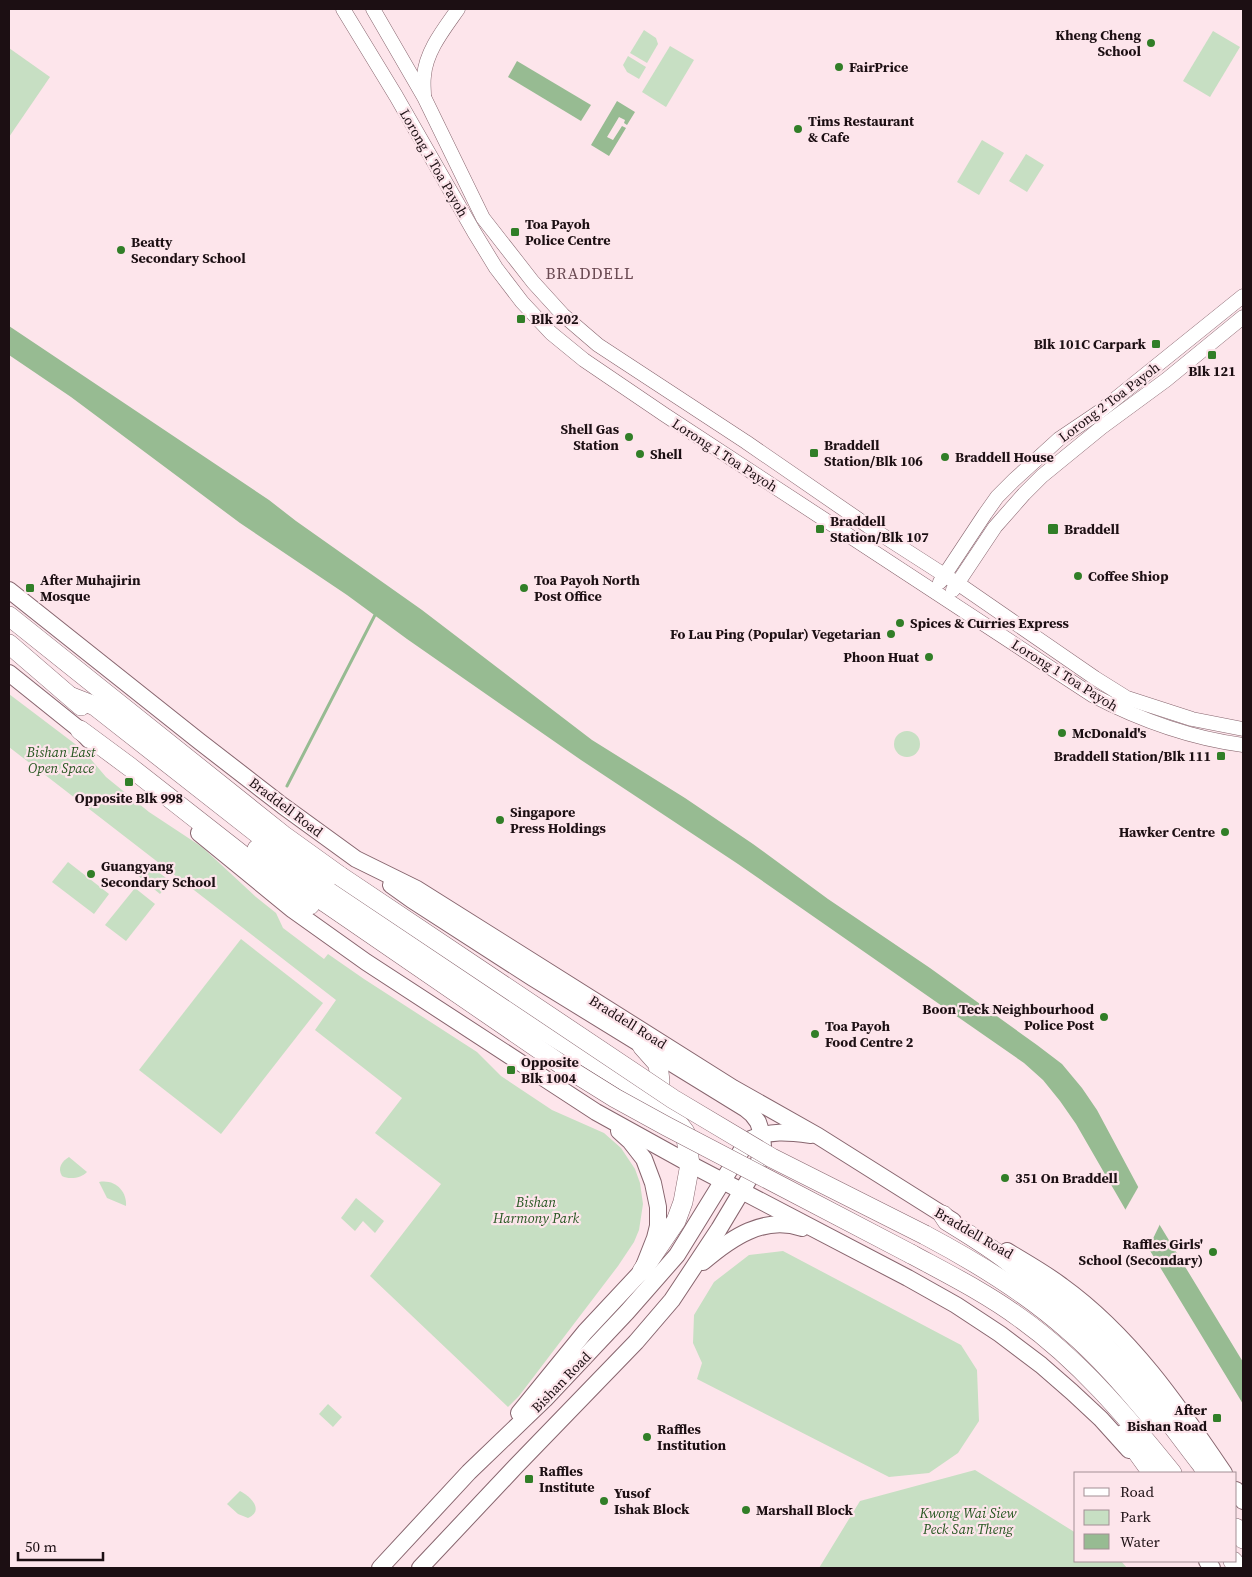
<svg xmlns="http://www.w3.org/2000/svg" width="1252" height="1577" viewBox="0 0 1252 1577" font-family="'Source Serif 4',serif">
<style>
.green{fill:#c7dfc3}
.water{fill:#97bb92}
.pier{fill:#fde5eb}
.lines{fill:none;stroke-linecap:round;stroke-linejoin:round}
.stream{stroke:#97bb92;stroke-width:3}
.secondary-casing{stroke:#87656e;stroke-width:15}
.primary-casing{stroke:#87656e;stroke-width:18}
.highway-casing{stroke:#87656e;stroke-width:20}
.secondary{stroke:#fff;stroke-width:14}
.primary{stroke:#fff;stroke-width:16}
.highway{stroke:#fff;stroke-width:19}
.highway-bridge-casing{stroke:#87656e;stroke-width:20;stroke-linecap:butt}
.highway-bridge{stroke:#fff;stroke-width:19}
.poi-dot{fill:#317e27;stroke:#fde5eb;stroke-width:2}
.labels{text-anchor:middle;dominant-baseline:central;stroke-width:4.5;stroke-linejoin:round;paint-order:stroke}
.poi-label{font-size:14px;font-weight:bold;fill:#1c0f13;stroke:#fde5eb;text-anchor:start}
.street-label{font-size:14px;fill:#1c0f13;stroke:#fde5eb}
.park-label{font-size:14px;font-style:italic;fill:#275721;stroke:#fde5eb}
.quarter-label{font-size:16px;letter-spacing:1px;fill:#6a4a52;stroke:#fde5eb}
</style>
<rect width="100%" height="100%" fill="#fde5eb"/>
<g class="green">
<path d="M644,30L656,38L658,44L647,63L630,53Z"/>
<path d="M1213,31L1240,47L1210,97L1183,81Z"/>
<path d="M670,46L694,60L666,107L642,92Z"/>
<path d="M9,48L50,77L9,137Z"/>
<path d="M628,56L646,67L639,79L627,72L623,65Z"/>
<path d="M982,140L1004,153L979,195L957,182Z"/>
<path d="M1026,154L1044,165L1027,192L1009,181Z"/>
<path d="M9,694L83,750L106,777L149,812L202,847L256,897L276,913L283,928L324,959L328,954L364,979L477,1052L501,1076L552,1110L604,1133L621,1148L635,1169L640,1183L643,1204L639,1230L634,1242L618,1266L519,1396L508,1407L370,1276L441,1184L375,1133L402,1098L315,1030L336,1000L9,747Z"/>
<circle cx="907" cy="744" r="13"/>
<path d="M68,862L109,894L94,914L52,882Z"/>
<path d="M145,862L170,881L160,894L136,874Z"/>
<path d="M135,888L155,904L126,941L105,925Z"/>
<path d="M241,939L323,1003L221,1134L139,1070Z"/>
<path d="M69,1157L87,1172C82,1178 69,1180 62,1176C57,1168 62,1161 69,1157Z"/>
<path d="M99,1182C115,1179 127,1191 126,1206L107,1198Z"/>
<path d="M356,1198L384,1221L375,1233L363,1221L355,1231L341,1218Z"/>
<path d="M783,1251L961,1345L977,1370L979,1421L958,1453L929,1473L889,1477L697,1379L702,1363L693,1343L694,1315L714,1282L749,1255Z"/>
<path d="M328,1404L342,1417L333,1427L319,1414Z"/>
<path d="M975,1470L1076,1533V1561H1121L1127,1568H819L860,1501Z"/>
<path d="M240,1491C250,1496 265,1510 248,1518L238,1514L227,1504Z"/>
</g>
<g class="water">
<path d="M517,61L591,105L581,121L508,77Z"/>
<path d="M617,101L635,112L627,125L624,123L625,120L619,117L607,137L613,140L622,126L626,128L609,156L591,145Z"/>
<path d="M9,326L269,500L296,521L422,610L592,740L685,798L753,844L828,899L930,968L1037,1045L1062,1064L1082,1088L1097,1110L1150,1209L1243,1362V1404L1132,1221L1076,1124L1060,1101L1043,1080L1024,1063L738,864L581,760L407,639L347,595L240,523L71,397L9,355Z"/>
</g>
<path class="pier" d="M1140,1184L1161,1222L1147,1251L1124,1212Z"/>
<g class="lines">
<path class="stream" d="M287,786L376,613"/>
<g class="secondary-casing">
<g id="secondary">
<path d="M343,9L396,96L474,232L496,268L522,302L551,333L584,360L665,415L1092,695C1140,720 1190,738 1243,745"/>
<path d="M373,9L424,97L483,218L533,282L563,315L598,345L746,442L868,526L963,587L1095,678L1127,698L1192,719L1243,729"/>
<path d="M424,96C424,90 423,83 424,76C426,51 444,29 458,9"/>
<path d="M940,582L985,514L997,497L1014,480L1059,439L1099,412L1243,296"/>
<path d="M953,590L995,527L1024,494L1042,476L1102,427L1166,380L1243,317"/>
</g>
</g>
<g class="primary-casing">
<g id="primary">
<path d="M9,590L199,741L283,806L356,859L417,889L733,1088L818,1136L953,1221"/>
<path d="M9,673L80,730L89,740"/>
<path d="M199,833L293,910L366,962L596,1112L690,1164L908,1278L956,1305L1000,1334L1041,1365L1072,1392L1101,1419L1129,1450"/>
<path d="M391,885L412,900L533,978L746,1109L752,1114L758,1122L762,1134L763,1147L758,1164L719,1229L672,1300L636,1342L516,1466L420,1568"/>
<path d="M1007,1251C1025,1262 1045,1273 1062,1286C1130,1335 1178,1405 1224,1473"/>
<path d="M703,1262C731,1238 764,1215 802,1228"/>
<path d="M519,1413L585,1332L642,1271L655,1238L658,1226V1207L653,1183L644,1159L630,1141L619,1131"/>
<path d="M1236,1490L1243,1501"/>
<path d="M1207,1561L1212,1568"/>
<path d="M380,1568L469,1472L545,1399L627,1312L677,1255L748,1140C771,1130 787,1132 811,1135"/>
</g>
</g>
<g class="highway-casing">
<g id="highway">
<path d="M9,616L283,835L340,876"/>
<path d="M9,644L81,706"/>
<path d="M72,697L95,706L276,848L335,891L514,1012L645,1094L672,1115L685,1132L690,1164L683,1202L676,1221L642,1271"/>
<path d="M80,730L130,767L283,887L310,905"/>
<path d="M257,849L326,903L562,1065"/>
<path d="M642,1046L658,1064L660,1081L653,1090L645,1094"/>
<path d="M943,1215L947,1221C968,1234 990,1247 1010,1263C1052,1294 1092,1330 1127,1369C1154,1400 1177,1433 1202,1465L1206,1473"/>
<path d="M925,1235C976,1262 1024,1291 1067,1329C1099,1356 1126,1388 1153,1420"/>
<path d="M911,1254C948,1274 986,1293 1020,1318C1079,1360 1127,1417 1172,1473"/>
<path d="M1124,1434L1152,1473"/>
<path d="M1236,1528L1243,1539"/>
<path d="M1233,1561L1238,1568"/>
</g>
</g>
<use href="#secondary" class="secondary"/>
<use href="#primary" class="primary"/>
<use href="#highway" class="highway"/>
<g class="highway-bridge-casing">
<g id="highway-bridge">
<path d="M340,876L673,1099L772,1158L925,1235"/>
<path d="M562,1065L615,1098L666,1126L911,1254"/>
</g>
</g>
<use href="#highway-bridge" class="highway-bridge"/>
</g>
<g class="poi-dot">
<circle cx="1151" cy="43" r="5"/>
<circle cx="839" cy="67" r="5"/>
<circle cx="798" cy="129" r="5"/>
<rect x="510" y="227" width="10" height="10" rx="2.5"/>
<circle cx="121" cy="250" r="5"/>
<rect x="516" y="314" width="10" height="10" rx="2.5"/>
<rect x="1151" y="339" width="10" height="10" rx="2.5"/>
<rect x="1207" y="350" width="10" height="10" rx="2.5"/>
<circle cx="629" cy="437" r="5"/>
<rect x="809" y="448" width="10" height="10" rx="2.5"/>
<circle cx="640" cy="454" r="5"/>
<circle cx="945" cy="457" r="5"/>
<rect x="815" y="524" width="10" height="10" rx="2.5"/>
<rect x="1047" y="523" width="12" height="12" rx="2.5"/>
<circle cx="1078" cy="576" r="5"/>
<rect x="25" y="583" width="10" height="10" rx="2.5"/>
<circle cx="524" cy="588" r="5"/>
<circle cx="900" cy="623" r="5"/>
<circle cx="891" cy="634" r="5"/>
<circle cx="929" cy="657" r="5"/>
<circle cx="1062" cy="733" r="5"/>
<rect x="1216" y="751" width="10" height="10" rx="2.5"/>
<rect x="124" y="777" width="10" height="10" rx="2.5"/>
<circle cx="500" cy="820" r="5"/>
<circle cx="1225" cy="832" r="5"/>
<circle cx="91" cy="874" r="5"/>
<circle cx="1104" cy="1017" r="5"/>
<circle cx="815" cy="1034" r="5"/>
<rect x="506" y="1065" width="10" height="10" rx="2.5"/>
<circle cx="1005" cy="1178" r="5"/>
<circle cx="1213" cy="1252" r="5"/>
<rect x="1212" y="1413" width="10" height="10" rx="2.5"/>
<circle cx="647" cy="1437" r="5"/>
<rect x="524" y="1474" width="10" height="10" rx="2.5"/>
<circle cx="604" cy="1501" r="5"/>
<circle cx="746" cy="1510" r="5"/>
</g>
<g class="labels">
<g class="poi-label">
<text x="1141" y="35" text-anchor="end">Kheng Cheng<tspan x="1141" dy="16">School</tspan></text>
<text x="849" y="67">FairPrice</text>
<text x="808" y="121">Tims Restaurant<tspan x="808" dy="16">&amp; Cafe</tspan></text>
<text x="525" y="224">Toa Payoh<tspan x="525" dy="16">Police Centre</tspan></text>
<text x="131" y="242">Beatty<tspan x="131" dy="16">Secondary School</tspan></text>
<text x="531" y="319">Blk 202</text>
<text x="1146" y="344" text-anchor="end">Blk 101C Carpark</text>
<text x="1212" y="371" text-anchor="middle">Blk 121</text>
<text x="619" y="429" text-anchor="end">Shell Gas<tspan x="619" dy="16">Station</tspan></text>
<text x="824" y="445">Braddell<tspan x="824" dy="16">Station/Blk 106</tspan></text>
<text x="650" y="454">Shell</text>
<text x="955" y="457">Braddell House</text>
<text x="830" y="521">Braddell<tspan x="830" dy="16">Station/Blk 107</tspan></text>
<text x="1064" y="529">Braddell</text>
<text x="1088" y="576">Coffee Shiop</text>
<text x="40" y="580">After Muhajirin<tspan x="40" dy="16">Mosque</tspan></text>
<text x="534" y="580">Toa Payoh North<tspan x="534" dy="16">Post Office</tspan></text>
<text x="910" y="623">Spices &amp; Curries Express</text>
<text x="881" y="634" text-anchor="end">Fo Lau Ping (Popular) Vegetarian</text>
<text x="919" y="657" text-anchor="end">Phoon Huat</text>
<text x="1072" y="733">McDonald's</text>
<text x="1211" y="756" text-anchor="end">Braddell Station/Blk 111</text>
<text x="129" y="798" text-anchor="middle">Opposite Blk 998</text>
<text x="510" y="812">Singapore<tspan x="510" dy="16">Press Holdings</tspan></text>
<text x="1215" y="832" text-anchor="end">Hawker Centre</text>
<text x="101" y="866">Guangyang<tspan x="101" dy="16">Secondary School</tspan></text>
<text x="1094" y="1009" text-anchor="end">Boon Teck Neighbourhood<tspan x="1094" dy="16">Police Post</tspan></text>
<text x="825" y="1026">Toa Payoh<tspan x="825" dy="16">Food Centre 2</tspan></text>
<text x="521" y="1062">Opposite<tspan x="521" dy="16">Blk 1004</tspan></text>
<text x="1015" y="1178">351 On Braddell</text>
<text x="1203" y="1244" text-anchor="end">Raffles Girls'<tspan x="1203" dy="16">School (Secondary)</tspan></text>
<text x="1207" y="1410" text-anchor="end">After<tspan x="1207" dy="16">Bishan Road</tspan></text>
<text x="657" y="1429">Raffles<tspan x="657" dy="16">Institution</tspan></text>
<text x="539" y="1471">Raffles<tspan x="539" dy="16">Institute</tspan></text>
<text x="614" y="1493">Yusof<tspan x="614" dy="16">Ishak Block</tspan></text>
<text x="756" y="1510">Marshall Block</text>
</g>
<g class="street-label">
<text transform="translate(434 163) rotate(60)">Lorong 1 Toa Payoh</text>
<text transform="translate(1109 402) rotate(-37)">Lorong 2 Toa Payoh</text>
<text transform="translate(725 455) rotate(33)">Lorong 1 Toa Payoh</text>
<text transform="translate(1065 675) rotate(32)">Lorong 1 Toa Payoh</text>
<text transform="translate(286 807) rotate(37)">Braddell Road</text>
<text transform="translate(628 1022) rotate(32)">Braddell Road</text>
<text transform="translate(974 1233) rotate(30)">Braddell Road</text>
<text transform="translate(561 1382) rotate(-46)">Bishan Road</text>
</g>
<g class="park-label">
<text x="61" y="752">Bishan East<tspan x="61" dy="16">Open Space</tspan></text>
<text x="536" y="1202">Bishan<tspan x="536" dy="16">Harmony Park</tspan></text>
<text x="968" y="1513">Kwong Wai Siew<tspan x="968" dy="16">Peck San Theng</tspan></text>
</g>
<g class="quarter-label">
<text x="590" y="273">BRADDELL</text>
</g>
</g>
<rect width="1252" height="1577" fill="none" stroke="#1c0f13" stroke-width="20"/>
<rect x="1074" y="1472" width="162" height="90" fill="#fde5eb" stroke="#a38f95"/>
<rect x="1084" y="1488" width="25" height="8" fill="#ffffff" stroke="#a38f95"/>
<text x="1120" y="1497" font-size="15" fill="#1c0f13">Road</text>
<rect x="1084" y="1510" width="25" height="15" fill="#c7dfc3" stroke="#a38f95"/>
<text x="1120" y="1522" font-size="15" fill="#1c0f13">Park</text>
<rect x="1084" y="1534" width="25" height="15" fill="#97bb92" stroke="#a38f95"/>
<text x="1120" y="1547" font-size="15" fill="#1c0f13">Water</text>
<path d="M18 1552v8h85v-8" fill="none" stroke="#1c0f13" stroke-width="2.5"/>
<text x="25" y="1552" font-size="15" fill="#1c0f13" stroke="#fde5eb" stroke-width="4" paint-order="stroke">50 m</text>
</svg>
